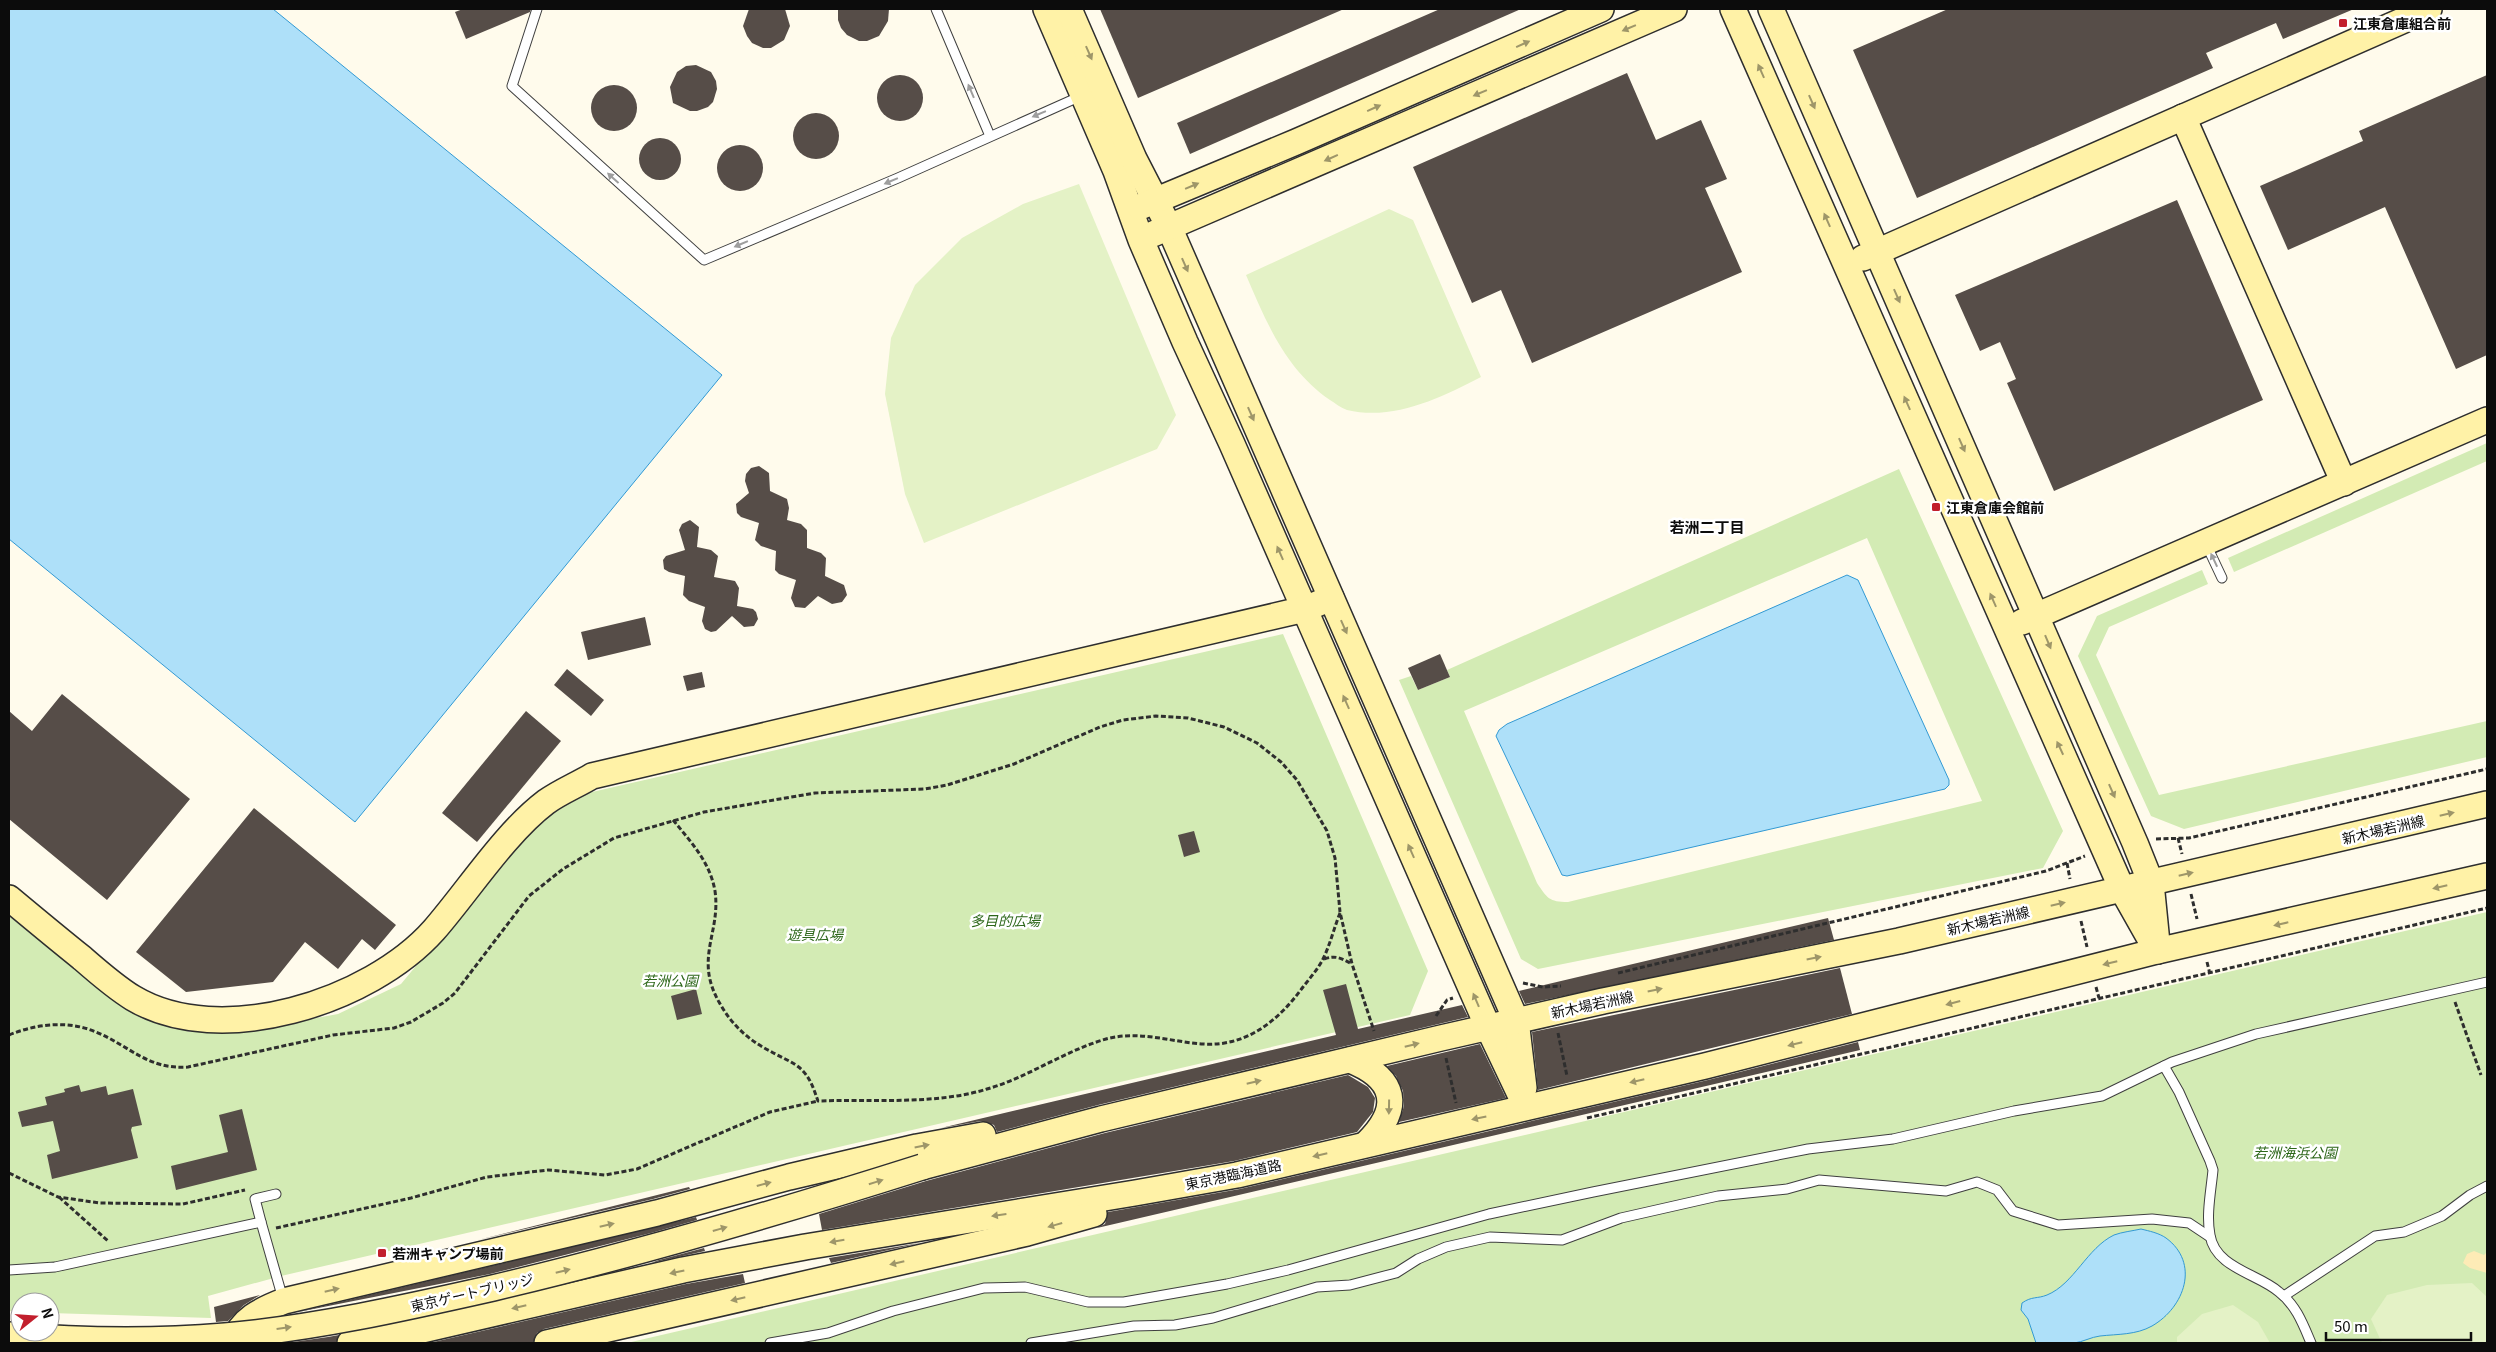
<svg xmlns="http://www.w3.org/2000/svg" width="2496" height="1352" viewBox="0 0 2496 1352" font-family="Georgia,'Noto Sans JP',serif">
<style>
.green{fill:#d3ebb4;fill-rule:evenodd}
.sand{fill:#fdebb6}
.pitch{fill:#e4f2c6}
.water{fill:#aee0f9;stroke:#3299d3}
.building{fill:#564d48}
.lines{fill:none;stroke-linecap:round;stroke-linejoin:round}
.lane-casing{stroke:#3f3f3f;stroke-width:11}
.secondary-casing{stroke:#2e2e2e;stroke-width:28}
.path{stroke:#2e2e2e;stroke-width:3;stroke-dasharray:5 2.5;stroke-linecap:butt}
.lane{stroke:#fff;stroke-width:9}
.secondary{stroke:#fff2a7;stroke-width:25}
.secondary-bridge-casing{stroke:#2e2e2e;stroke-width:28;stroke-linecap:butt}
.secondary-bridge{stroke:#fff2a7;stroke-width:25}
.oneway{fill:#9e9669}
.oneway2{fill:#9e9e9e}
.poi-dot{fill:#c21f2d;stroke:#fff;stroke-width:2}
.labels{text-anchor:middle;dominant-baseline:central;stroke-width:5;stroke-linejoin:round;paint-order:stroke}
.poi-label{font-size:14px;font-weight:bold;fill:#0c0c0c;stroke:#fff;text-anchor:start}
.street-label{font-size:14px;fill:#0c0c0c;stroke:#fff}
.park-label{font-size:14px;font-style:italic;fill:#2d671a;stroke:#fff}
.neighbourhood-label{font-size:15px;font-weight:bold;fill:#0c0c0c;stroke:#fff}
</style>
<rect width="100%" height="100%" fill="#fffbec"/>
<g class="green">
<path d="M2487,443V461L2234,572L2228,558Z"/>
<path d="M1899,469L2063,831L2043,868L1538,969L1521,959L1399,680L1411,676L1418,690L1450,677L1447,670ZM1867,538L1982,801L1568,902C1549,902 1547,898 1537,883L1464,711Z"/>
<path d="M2202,570L2208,584L2109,627L2096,655L2159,795L2487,721V757L2184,829L2151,816L2078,656L2097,616Z"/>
<path d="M1283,634L1428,971L1410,1015L281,1276L208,1296L211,1318L50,1313V1302H20V1312L9,1311V916L104,993L139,1015L189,1032L246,1031L338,1014L401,984L527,832L548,812L579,795Z"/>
<path d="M2487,912V1343H627Z"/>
</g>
<path class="sand" d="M2474,1251L2484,1255L2487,1252V1273L2470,1268L2463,1263L2467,1254Z"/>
<g class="pitch">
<path d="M1079,184L1176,415L1157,449L924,543L905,494L885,394L891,338L915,285L962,238L1023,204Z"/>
<path d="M1389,209L1413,220L1481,377C1440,398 1394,421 1347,410C1341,408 1335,403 1330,400C1286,370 1266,322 1246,275Z"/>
<path d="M2472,1283L2487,1297V1340L2484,1343H2383L2381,1341L2371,1319L2387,1295L2427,1285Z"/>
<path d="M2233,1305L2258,1322L2270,1343H2177V1337L2202,1314Z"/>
</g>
<g class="water">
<path d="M9,9H273L722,375L355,822L9,539Z"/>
<path d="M1847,575L1858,580L1949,780V785L1945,789L1567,876L1562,875L1496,736L1499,730L1507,724Z"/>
<path d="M2141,1229C2149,1231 2159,1233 2166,1238C2200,1263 2185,1307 2152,1326C2136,1335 2118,1334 2100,1336C2091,1337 2083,1342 2074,1343C2062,1345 2048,1343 2036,1343L2028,1319L2021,1310L2022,1303C2032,1296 2037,1299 2047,1295C2074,1284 2087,1248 2114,1235C2122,1232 2132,1231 2141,1229Z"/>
</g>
<g class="building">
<path d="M463,9H531L530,12L466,39L455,12Z"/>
<path d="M749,9H785L790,26L784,40L771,48H763L752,43L747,36L743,26Z"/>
<path d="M838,9H889L888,21L879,36L867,41H859L847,35L841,28L838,20Z"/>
<path d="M1100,9H1344L1138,98Z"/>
<path d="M1440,9H1521L1190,154L1177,123Z"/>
<path d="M1948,9H2354L2283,39L2276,23L2206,53L2213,68L1917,198L1853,50Z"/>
<path d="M696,65L711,72L716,81L717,89L713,102L708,107L697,111H690L673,103L670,87L677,72L686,66Z"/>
<path d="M1627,73L1656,140L1701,120L1727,179L1705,188L1742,272L1532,363L1501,290L1472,303L1413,167Z"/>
<circle cx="900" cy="98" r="23"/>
<path d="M2487,75V355L2456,369L2385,207L2288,250L2260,186L2363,141L2359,131Z"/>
<circle cx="614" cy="108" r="23"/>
<circle cx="816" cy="136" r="23"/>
<circle cx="660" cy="159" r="21"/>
<circle cx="740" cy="168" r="23"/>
<path d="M2177,200L2263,400L2054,491L2007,383L2016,379L2000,342L1980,351L1955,295Z"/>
<path d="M759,466L769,473L770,491L787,499L789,508L787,520L801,524L807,530V548L821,553L826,558L825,576L844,585L847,595L842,602L832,604L818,596L805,608L795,607L791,598L796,580L779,574L775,570L776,551L761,546L755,540L759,523L741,517L737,513L736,504L749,493L745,481L746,474L751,468Z"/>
<path d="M690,520L699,527L697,547L711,550L718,556L714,577L735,581L739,588L737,606L753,609L756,612L758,619L754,626L744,627L732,616L716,631L711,632L705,629L702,621L705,607L689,601L683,595L685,576L669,572L664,569L663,560L666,556L685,550L679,530L682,524Z"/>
<path d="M645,617L651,645L588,660L581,632Z"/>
<path d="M1440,654L1450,677L1418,690L1408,668Z"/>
<path d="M567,669L604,700L591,716L554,685Z"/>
<path d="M702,672L705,687L687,691L683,676Z"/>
<path d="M62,694L190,799L107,900L9,819V711L32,731Z"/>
<path d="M526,711L561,741L477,842L442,813Z"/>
<path d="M254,808L396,925L375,950L362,939L338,969L305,942L273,982L186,992L136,952Z"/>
<path d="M1194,831L1200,852L1184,857L1178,835Z"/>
<path d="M1828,918L1834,940L1525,1004L1519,991Z"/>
<path d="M1840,968L1852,1014L1538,1090L1532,1032Z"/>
<path d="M1346,984L1358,1029L1462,1005L1468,1017L1098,1105L997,1132L994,1125L981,1121L941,1128L1336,1035L1323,990Z"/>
<path d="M696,989L702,1014L677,1020L671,996Z"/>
<path d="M1858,1042L1860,1050L1097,1228L1105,1224L1108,1212L1240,1189L1708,1080Z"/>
<path d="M1480,1044L1506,1098L1399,1122L1404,1106L1403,1091L1396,1076L1387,1066Z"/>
<path d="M1348,1075L1368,1087L1375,1098L1373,1112L1357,1132L1234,1161L822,1230L819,1214L926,1181L1105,1133Z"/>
<path d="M79,1085L81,1092L106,1086L108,1095L133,1089L142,1125L132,1127L131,1130L138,1158L52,1179L47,1155L60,1151L53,1121L22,1127L18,1112L47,1105L45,1097L65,1092L64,1089Z"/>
<path d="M242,1109L257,1170L176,1190L171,1166L228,1152L219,1115Z"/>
<path d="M689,1187L690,1189L653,1199L478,1240Z"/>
<path d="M696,1217L697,1220L651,1233L490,1274L298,1312Z"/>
<path d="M920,1243L831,1263L829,1258Z"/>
<path d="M704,1248L705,1251L651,1263L659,1260Z"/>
<path d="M743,1274L745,1283L544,1329L537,1333L533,1343H429L686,1284Z"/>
<path d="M260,1295L244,1305L228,1321L216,1322L214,1307Z"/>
<path d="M339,1335L336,1343H286L328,1337Z"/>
</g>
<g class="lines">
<g class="lane-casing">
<g id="lane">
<path d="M537,9L512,86L704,260L898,178L1081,96"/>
<path d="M936,9L990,136"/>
<path d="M2206,544L2222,578"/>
<path d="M2164,1066L2179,1092L2210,1161L2213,1170C2211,1191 2206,1215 2210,1235C2215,1268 2259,1274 2279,1292C2296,1305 2303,1324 2311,1343"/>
<path d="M261,1222L255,1199L276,1194"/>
<path d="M9,1270L55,1267L261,1222L283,1299"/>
<path d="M2284,1296L2375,1236L2404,1232L2442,1216L2470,1195L2487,1186"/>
<path d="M770,1343L828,1333L893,1311L984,1288L1025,1287L1088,1302H1124L1227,1284L1288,1270L1489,1214L1593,1192L1808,1149L1893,1139L2014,1111L2102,1096L2172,1062L2256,1034L2487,982"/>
<path d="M1031,1343L1134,1326L1175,1325L1213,1318L1317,1287L1350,1285L1396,1273L1418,1259L1446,1247L1490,1237L1562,1240L1621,1218L1718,1196L1787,1189L1819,1180L1946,1191L1977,1182L1997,1190L2013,1211L2058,1225L2152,1219L2189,1223L2210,1237"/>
</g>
</g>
<g class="secondary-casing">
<g id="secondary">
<path d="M1046,9L1116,171L1141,240L1185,342L1232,444L1488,1027L1526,1107"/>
<path d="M1069,9L1134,159L1169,227L1516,1020L1524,1088"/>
<path d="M1733,9L2122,889L2157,951"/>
<path d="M1771,9L2135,843L2151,883L2157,943"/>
<path d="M2183,117L2344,483"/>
<path d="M1140,207L1296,142L1601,9"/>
<path d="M1153,234L1674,9"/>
<path d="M1863,258L2429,9"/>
<path d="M2022,622L2487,420"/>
<path d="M9,898C33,918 57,938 82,958C98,972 115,987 133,998C220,1050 370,1002 434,930C468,891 505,833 546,802C560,792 577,785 592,776L1305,609L1331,598"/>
<path d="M1350,1060C1397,1079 1402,1108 1367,1143"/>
<path d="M922,1167L1101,1119L1441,1038L1603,1001L1899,941L2487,804"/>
<path d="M233,1343C241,1319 261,1310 284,1301L657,1213L789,1177L917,1147L983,1135"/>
<path d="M350,1343L422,1330L683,1270L805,1247L1135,1193L1237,1175L1705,1066L2157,951L2487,876"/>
<path d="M547,1343L1027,1233L1094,1214"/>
</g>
</g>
<g class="path">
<path d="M673,820C691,842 710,862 715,891C721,933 694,958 719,1002C731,1024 748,1040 770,1051C780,1057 794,1062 802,1070C811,1079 814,1090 818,1101C872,1099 936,1105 987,1089C1029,1077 1064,1051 1106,1039C1139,1030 1171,1042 1203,1044C1247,1047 1279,1020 1303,987C1310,978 1318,969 1323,959C1330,945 1334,928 1340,913"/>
<path d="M2178,838L2182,854"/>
<path d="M2156,839L2189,838L2487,769"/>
<path d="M2067,863L2070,879"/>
<path d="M2191,894L2197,919"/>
<path d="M2081,921L2087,947"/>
<path d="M1324,959C1336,955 1341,958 1352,964"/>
<path d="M2207,962L2210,974"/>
<path d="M1618,973L2046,871L2085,856"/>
<path d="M1523,983L1543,987L1561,986"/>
<path d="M2096,987L2099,998"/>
<path d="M2455,1002L2481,1075"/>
<path d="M1436,1016L1447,1000L1453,998"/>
<path d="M1558,1033L1567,1076"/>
<path d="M9,1035C36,1024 68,1020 96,1032C130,1046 148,1070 188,1067L333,1035L394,1028L411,1022L443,1003L455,993L529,896L563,869L614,838L704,812L815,793L925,789L947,785L1014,764L1100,727L1123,720L1156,716L1188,718L1224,727L1257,743L1281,762L1297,780L1327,831L1335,858L1340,912L1352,964L1374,1031"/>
<path d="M1446,1058L1456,1103"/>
<path d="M1587,1118L2487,908"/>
<path d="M9,1173L58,1197L100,1203L183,1204L245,1190"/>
<path d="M59,1197L108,1241"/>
<path d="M276,1228L411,1198L487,1177L548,1170L605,1175L637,1169L770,1112L818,1101"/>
</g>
<use href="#lane" class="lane"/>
<use href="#secondary" class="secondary"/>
<g class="secondary-bridge-casing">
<path id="secondary-bridge" d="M9,1335C81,1341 153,1342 225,1336C315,1328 404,1308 493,1288C638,1254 780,1212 922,1167"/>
</g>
<use href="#secondary-bridge" class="secondary-bridge"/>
</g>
<defs><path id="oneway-solid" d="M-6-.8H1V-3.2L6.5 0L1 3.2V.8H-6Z" transform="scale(1.25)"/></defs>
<g class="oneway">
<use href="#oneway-solid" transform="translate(1629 28) rotate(157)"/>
<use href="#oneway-solid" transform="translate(1523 44) rotate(-24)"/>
<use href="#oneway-solid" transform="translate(1089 53) rotate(66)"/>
<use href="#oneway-solid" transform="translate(1761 71) rotate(-114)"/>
<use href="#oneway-solid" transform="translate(1480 93) rotate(157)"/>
<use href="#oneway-solid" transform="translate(1812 102) rotate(66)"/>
<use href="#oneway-solid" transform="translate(1374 108) rotate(-24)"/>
<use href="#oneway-solid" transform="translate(1331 158) rotate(156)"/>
<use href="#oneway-solid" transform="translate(1192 186) rotate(-23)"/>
<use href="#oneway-solid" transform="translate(1827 220) rotate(-114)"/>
<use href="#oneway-solid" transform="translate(1185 265) rotate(66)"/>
<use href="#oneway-solid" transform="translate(1897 296) rotate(66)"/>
<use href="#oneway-solid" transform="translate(1907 403) rotate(-114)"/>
<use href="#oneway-solid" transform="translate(1251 414) rotate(66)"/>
<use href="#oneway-solid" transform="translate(1962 445) rotate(66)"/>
<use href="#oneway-solid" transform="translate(1280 553) rotate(-114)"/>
<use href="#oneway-solid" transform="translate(1993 600) rotate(-114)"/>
<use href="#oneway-solid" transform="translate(1344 627) rotate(66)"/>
<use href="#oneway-solid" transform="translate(2048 642) rotate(67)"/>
<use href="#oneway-solid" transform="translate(1346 702) rotate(-114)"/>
<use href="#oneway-solid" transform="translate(2060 748) rotate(-115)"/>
<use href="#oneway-solid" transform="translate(2112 791) rotate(66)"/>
<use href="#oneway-solid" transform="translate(2447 814) rotate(-13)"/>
<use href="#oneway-solid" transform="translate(1411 851) rotate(-114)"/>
<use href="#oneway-solid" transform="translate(2186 874) rotate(-13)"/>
<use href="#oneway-solid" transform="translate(2440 887) rotate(167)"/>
<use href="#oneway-solid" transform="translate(2058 904) rotate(-13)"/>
<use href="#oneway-solid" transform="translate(2281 924) rotate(167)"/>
<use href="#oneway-solid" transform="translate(1814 958) rotate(-11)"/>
<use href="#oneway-solid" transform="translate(2110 963) rotate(166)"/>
<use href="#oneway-solid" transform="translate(1655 990) rotate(-12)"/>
<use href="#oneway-solid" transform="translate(1476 1000) rotate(-113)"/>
<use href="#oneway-solid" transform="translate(1953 1003) rotate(165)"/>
<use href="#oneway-solid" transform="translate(1795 1044) rotate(166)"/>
<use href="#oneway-solid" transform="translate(1412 1045) rotate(-14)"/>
<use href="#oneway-solid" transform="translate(1637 1081) rotate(167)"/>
<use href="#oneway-solid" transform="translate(1254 1082) rotate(-13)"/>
<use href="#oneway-solid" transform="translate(1389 1107) rotate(91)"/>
<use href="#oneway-solid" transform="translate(1479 1118) rotate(168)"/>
<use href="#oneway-solid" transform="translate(922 1146) rotate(-11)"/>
<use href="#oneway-solid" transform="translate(1320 1155) rotate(167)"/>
<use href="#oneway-solid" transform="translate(876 1182) rotate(-17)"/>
<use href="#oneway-solid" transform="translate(764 1184) rotate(-15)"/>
<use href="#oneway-solid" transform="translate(999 1215) rotate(172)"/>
<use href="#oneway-solid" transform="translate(607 1225) rotate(-13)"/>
<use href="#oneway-solid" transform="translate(1055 1225) rotate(164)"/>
<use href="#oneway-solid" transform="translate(720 1229) rotate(-16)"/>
<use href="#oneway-solid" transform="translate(837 1241) rotate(170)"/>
<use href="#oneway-solid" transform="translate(897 1263) rotate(167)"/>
<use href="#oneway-solid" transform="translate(563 1271) rotate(-14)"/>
<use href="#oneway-solid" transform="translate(677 1272) rotate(168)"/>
<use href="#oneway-solid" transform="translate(332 1290) rotate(-13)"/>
<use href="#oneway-solid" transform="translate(738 1299) rotate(167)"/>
<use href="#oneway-solid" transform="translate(519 1307) rotate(167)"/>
<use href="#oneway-solid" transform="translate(284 1328) rotate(-8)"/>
</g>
<g class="oneway2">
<use href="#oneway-solid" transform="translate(971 91) rotate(-113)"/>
<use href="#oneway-solid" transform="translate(1039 114) rotate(157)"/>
<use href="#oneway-solid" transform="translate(613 178) rotate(-138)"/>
<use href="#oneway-solid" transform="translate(891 181) rotate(157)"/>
<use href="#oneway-solid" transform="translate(741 244) rotate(157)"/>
<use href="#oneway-solid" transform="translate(2214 560) rotate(-115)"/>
</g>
<g class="poi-dot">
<rect x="2338" y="18" width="10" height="10" rx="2.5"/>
<rect x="1931" y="502" width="10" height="10" rx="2.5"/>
<rect x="377" y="1248" width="10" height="10" rx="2.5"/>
</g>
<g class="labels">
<g class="poi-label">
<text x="2353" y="23">江東倉庫組合前</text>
<text x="1946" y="507">江東倉庫会館前</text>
<text x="392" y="1253">若洲キャンプ場前</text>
</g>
<g class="street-label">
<text transform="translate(2383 829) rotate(-13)">新木場若洲線</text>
<text transform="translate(1988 920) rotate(-13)">新木場若洲線</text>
<text transform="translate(1592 1004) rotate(-12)">新木場若洲線</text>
<text transform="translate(1233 1174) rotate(-12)">東京港臨海道路</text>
<text transform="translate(472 1292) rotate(-13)">東京ゲートブリッジ</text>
</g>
<g class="park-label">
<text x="1005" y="920">多目的広場</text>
<text x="815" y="934">遊具広場</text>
<text x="670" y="980">若洲公園</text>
<text x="2295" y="1152">若洲海浜公園</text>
</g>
<g class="neighbourhood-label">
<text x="1707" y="526">若洲二丁目</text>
</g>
</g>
<rect width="2496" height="1352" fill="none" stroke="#0c0c0c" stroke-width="20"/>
<g transform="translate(35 1317) rotate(73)"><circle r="24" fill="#ffffff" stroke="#9e9e9e"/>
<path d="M0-4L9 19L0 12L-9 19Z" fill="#c21f2d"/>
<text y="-8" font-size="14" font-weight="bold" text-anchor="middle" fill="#0c0c0c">N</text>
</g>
<path d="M2326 1332v8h145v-8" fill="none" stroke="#0c0c0c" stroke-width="2.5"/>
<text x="2334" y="1332" font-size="15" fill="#0c0c0c" stroke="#ffffff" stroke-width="4" paint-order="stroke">50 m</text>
</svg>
